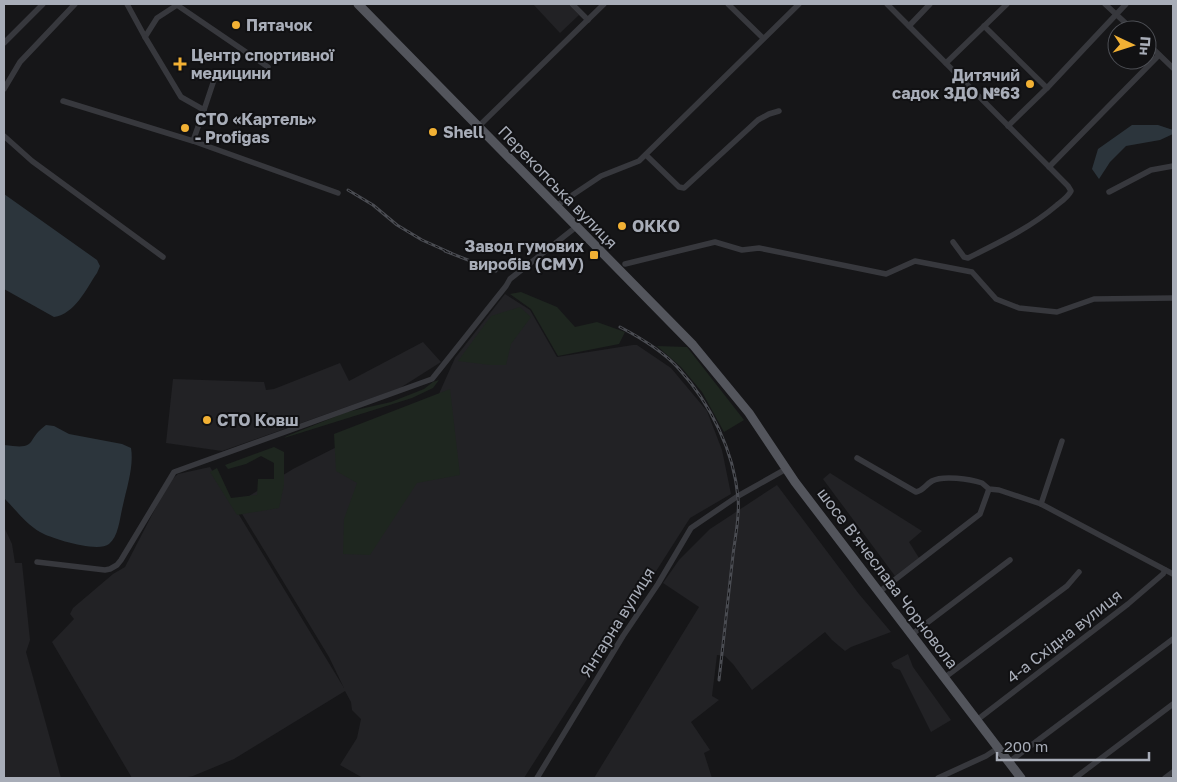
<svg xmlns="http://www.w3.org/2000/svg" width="1177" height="782" viewBox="0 0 1177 782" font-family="'Golos Text',sans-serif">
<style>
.built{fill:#222225}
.green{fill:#1e261f}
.water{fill:#2c353c}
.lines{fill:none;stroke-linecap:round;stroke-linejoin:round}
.street{stroke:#37383d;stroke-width:5.5}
.primary{stroke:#53555c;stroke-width:9}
.rail-casing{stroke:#4a4c52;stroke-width:3}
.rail{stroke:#111113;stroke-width:1;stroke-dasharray:4;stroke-linecap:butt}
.poi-dot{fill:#f2b134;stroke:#111113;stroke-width:2}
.labels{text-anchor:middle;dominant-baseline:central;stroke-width:4;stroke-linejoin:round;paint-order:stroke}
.poi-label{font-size:16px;font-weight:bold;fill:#a8adb8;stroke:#111113;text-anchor:start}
.street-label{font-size:16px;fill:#a8adb8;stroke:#111113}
</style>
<rect width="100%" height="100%" fill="#161618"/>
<g class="built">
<path d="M533,4H568L579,15L560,33Z"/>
<path d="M505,294L530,310L557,357L633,345H637L671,368L707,411L722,450L731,494L690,518L524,778H363L340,765L357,738L361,719L352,710L351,702L345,691L234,759L193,776L182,778H132L52,642L74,619L70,614L73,608L113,574L125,567L169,482L178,474L210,467L344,688L329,657L236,504L293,469L438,396L455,358Z"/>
<path d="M423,342L441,362L400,388L222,451L166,443L173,379L264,382L266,390L274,389L340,363L349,381Z"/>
<path d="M830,473L922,531L909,542L919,558L895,576L823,479Z"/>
<path d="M777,485L859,594L891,632L851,647L845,651L832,640L825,632L752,690L733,664L725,656L717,655L712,696L719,700L691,722L710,750L704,753L712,778H594L699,607L663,583L679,560L710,529Z"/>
<path d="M4,527L12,544L15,563H22L30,640L26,652L61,778H4Z"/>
<path d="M908,654L913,667L951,720L931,732L900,670L894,668L891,663Z"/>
</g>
<g class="green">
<path d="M521,292L557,307L575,327L597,322L625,332L619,344L558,356L531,309L510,294Z"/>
<path d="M520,307L531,317L511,344L506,365H490L458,361L491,316Z"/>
<path d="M657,346L687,347L744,420L724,432L702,392L681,367Z"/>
<path d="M439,380L433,388L412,398L284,438L287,436L347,412L391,402L424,389L433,382Z"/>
<path d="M450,389L460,475L417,483L370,555L343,554L344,519L357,483L336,471L334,434Z"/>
<path d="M274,447L284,452V485L279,508L237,515L210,472L217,468L231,498L257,495L258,479H274V463L261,456L246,464L228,469L225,465Z"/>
</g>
<g class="water">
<path d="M1132,125H1158L1173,130V134L1160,140L1126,146L1110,162L1099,179L1092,169L1098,149Z"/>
<path d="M4,194L97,260L100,266L97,273C86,289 75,314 54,317L4,289Z"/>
<path d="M46,425L54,426L69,434L122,444L131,448C134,466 127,487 123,505C120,516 119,536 109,544C98,553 52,539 40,532C26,524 15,509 4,498V445C40,450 24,441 46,425Z"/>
</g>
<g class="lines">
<g class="street">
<path d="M127,4L145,37L157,18L177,5L268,67"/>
<path d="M572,4L588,20"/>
<path d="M728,4L763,38"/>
<path d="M887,4L1068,186L1071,191C1068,197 1062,201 1057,205C1030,228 1000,242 968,258L964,257L953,242"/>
<path d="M1105,4L1133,30"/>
<path d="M909,26L930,4"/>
<path d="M984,26L1047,88"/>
<path d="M145,37L181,97L204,110L214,80"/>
<path d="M4,43L43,4"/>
<path d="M1147,43L1173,68"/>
<path d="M946,63L1007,4"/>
<path d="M4,89L20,62L75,4"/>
<path d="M63,101L193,141"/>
<path d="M204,110L193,141L338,193"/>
<path d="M1008,126L1047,88L1126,4"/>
<path d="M478,127L604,4"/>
<path d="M4,136L32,161L163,257"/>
<path d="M646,155L679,187L684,188L758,120L769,114L779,111"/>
<path d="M1049,167L1159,55"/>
<path d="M1109,192L1151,170L1173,166"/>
<path d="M556,206L601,176L639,161L799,4"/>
<path d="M625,264L715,242L742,250L759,248L886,274L915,261L972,272L996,299L1019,308L1057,312L1094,299L1173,298"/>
<path d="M857,458L916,492C924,490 925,485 932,481C943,475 970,479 982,483L989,489L999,490L1041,504L1173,574"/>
<path d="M1041,504L1062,441"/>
<path d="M37,562L105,570L110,569L117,565L121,560L174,472L432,379L506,286L510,279L576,227"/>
<path d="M879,592L980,514L989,489"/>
<path d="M911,635L1010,560"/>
<path d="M944,678L1067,586L1079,572"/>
<path d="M977,720L1128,604L1163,574L1165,570"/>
<path d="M1009,762L1173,639"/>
<path d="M537,778L623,636L658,584L691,528L738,496L786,469"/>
<path d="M938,778L986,756L998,748"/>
<path d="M1075,778L1173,704"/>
<path d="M1165,778L1173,772"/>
</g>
<path class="primary" d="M358,4L693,345L749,413L795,482L1021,778"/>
<g class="rail-casing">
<g id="rail">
<path d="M348,190L373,205L397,225L422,240L451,253"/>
<path d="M445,251L496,271"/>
<path d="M620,327C641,338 663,351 679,369C710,403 734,451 738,498C740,516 735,537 733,555C728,597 724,638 719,680"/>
</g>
</g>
<use href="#rail" class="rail"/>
</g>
<g class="poi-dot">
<circle cx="236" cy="25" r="5"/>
<path d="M177.5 56.5h5v5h5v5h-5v5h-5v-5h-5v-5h5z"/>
<circle cx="1030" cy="84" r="5"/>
<circle cx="185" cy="128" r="5"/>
<circle cx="433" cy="132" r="5"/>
<circle cx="622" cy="226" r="5"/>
<rect x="589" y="250" width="10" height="10" rx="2.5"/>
<circle cx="207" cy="420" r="5"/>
</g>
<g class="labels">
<g class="poi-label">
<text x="246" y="25">Пятачок</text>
<text x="191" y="55">Центр спортивної<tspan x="191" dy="18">медицини</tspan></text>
<text x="1020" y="75" text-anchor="end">Дитячий<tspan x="1020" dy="18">садок ЗДО №63</tspan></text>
<text x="195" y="119">СТО «Картель»<tspan x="195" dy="18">- Profigas</tspan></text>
<text x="443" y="132">Shell</text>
<text x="632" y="226">ОККО</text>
<text x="584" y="246" text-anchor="end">Завод гумових<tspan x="584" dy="18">виробів (СМУ)</tspan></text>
<text x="217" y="420">СТО Ковш</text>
</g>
<g class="street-label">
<text transform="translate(558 187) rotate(46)">Перекопська вулиця</text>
<text transform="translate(888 578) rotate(53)">шосе В'ячеслава Чорновола</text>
<text transform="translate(617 622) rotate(-58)">Янтарна вулиця</text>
<text transform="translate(1064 636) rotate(-38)">4-а Східна вулиця</text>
</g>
</g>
<rect width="1177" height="782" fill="none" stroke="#a8adb8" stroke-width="10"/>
<g transform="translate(1132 45) rotate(94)"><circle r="24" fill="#111113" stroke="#4d4f55"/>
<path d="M0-4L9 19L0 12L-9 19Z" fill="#f2b134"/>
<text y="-8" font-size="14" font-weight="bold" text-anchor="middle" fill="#a8adb8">Пн</text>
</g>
<path d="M997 752v8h152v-8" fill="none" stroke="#a8adb8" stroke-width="2.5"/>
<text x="1004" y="752" font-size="15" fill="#a8adb8" stroke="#111113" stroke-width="4" paint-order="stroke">200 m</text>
</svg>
